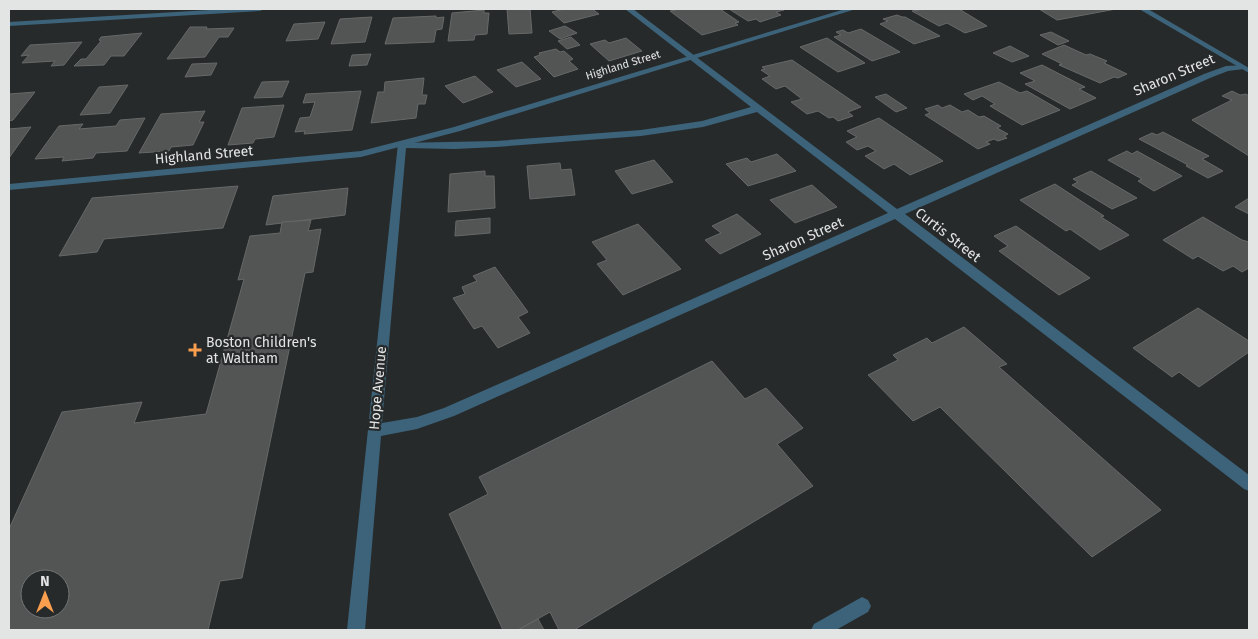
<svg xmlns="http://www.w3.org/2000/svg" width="1258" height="639" viewBox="0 0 1258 639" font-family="'Fira Sans',sans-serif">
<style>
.building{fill:#525554;stroke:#666968;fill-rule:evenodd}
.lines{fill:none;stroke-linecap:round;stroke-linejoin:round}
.service{fill:#3c637a;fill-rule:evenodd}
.minor{fill:#3c637a;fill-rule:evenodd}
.tertiary{fill:#3c637a;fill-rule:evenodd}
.poi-dot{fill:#fa9f4e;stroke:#272a2a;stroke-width:2}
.labels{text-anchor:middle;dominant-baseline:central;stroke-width:4.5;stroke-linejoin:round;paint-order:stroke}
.far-street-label{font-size:11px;fill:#e3e5e5;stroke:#272a2a}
.street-label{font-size:14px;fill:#e3e5e5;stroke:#272a2a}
.poi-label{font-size:14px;fill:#e3e5e5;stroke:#272a2a;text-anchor:start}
</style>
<rect width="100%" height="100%" fill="#272a2a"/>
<g class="building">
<path d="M507,9H530L532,33L509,34Z"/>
<path d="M564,9H592L599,14L564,23L552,12Z"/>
<path d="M680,9H720L739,22L735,23L738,25L702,35L670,11Z"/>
<path d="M729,9H782L784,10L776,12L781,15L760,22L756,19L748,21Z"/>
<path d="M917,9H959L987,26L965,33L947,23L939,26L912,11L919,10Z"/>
<path d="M1039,9H1116L1057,20Z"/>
<path d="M484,10V13H489L487,34L475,35L474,40L448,41L452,13Z"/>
<path d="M897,15L902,17H905L940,36L914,44L880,24L888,21L883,19Z"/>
<path d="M436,16V18L444,17L442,29L436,30L434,42L385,44L393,18Z"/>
<path d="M372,17L365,42L331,44L340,19Z"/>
<path d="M325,22L318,39L286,41L294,24Z"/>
<path d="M565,26L577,33L560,39L549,31Z"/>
<path d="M190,27H207L206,29L234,28L228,37H219L205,57L167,59Z"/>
<path d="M861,29L900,52L872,61L834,37L841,35L836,32L843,30L848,33Z"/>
<path d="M1051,32L1069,41L1058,45L1040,35Z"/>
<path d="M142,33L124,56H111L104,65L74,66L81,59H86L101,41L99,40L101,37Z"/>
<path d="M571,37L580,45L567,49L558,41Z"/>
<path d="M626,38L642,51L609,61L590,44L605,40L609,43Z"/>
<path d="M827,38L865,63L838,72L800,47Z"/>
<path d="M82,42L64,65L51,66L55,61L22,63L29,55L21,56L30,45Z"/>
<path d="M1064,45L1086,55L1090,54L1107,61L1104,63L1127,74L1118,78L1114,77L1100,83L1059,65L1062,64L1042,54Z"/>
<path d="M1010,46L1029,56L1012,62L993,53Z"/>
<path d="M556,49L560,52L564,51L573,59L569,61L578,69L554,77L534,57L540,55L539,53Z"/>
<path d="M371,54L367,65L349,66L352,55Z"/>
<path d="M792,60L861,107L848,112L853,116L838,121L833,117L829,118L818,111L807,114L791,102L802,99L785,86L776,89L762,79L770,76L761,70L765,69L762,67Z"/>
<path d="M522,62L541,79L516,87L497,70Z"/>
<path d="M217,63L211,75L185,77L192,64Z"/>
<path d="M1042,65L1085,87L1079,89L1096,98L1070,109L1025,84L1035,81L1020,73Z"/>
<path d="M475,76L493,92L463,103L445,86Z"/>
<path d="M424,78L422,95H427L425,104H418L416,118L371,123L378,92H384L385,82Z"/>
<path d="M289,81L282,97L254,98L262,82Z"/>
<path d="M999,82L1020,93L1027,91L1060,110L1022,125L990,106L995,104L982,96L973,100L964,94Z"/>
<path d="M128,85L110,113L80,115L99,87Z"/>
<path d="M361,91L352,130L304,134L305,131L295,132L300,118L310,117L315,102L303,103L306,94Z"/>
<path d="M1232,91L1240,95L1246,94L1249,96V156L1192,120L1232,100L1222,96Z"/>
<path d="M35,92L13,120L9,121V94Z"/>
<path d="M886,94L907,108L896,112L875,97Z"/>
<path d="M284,105L274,137L255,139L253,143L228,145L242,108Z"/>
<path d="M938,105L942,108L950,105L962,112L968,110L979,117L984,116L1001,126L997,128L1008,134L1004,136L1007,138L998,141L994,139L986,142L990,144L978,149L925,115L930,113L925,109Z"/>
<path d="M205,111L199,122H204L193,145L171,147L169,151L139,153L161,114Z"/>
<path d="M145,118L127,151L96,153L93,158L62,161L64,157L35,159L59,126L83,124L79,129L116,126L120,120Z"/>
<path d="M879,118L943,161L910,175L894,164L884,169L865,156L876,151L868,146L857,150L846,142L857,137L847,131Z"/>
<path d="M31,127L9,158V129Z"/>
<path d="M1163,132L1209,156L1202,159L1223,171L1208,178L1186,166L1188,165L1139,139L1152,133L1157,135Z"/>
<path d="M1127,151L1132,154L1137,151L1182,176L1154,191L1138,181L1142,179L1108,160Z"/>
<path d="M777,154L796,171L748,186L726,164L747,158L751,162Z"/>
<path d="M654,160L673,182L632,194L615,171Z"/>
<path d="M560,163L561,170L571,169L575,195L530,199L527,166Z"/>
<path d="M485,171V176H494L495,208L448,212L450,174Z"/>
<path d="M1091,171L1137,198L1112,209L1072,185L1078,182L1073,179Z"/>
<path d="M1055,184L1104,216L1101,217L1129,235L1100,250L1070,229L1066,231L1020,200Z"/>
<path d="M812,185L837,207L795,223L770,200Z"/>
<path d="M238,186L223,228L104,239L97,252L59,256L92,198Z"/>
<path d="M348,188L345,215L266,225L273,196Z"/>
<path d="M1249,198V214L1235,207Z"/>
<path d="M737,214L761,234L720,254L705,240L721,233L712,226Z"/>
<path d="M1203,217L1242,240L1249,242V268L1242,272L1233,266L1223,271L1198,256L1193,259L1163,240Z"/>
<path d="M490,218V233L455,236L456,221Z"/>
<path d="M311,220L308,231L321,229L313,272L305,273L242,578L220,581L208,630H9V529L62,412L142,402L134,423L206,414L244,279L238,280L250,236L280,233L282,222ZM30,579H60V609H30Z"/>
<path d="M638,224L681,269L623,295L597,264L607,260L592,242Z"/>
<path d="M1016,226L1090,278L1059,295L999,251L1008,246L994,236Z"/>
<path d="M495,267L528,312L518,317L530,333L498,348L482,326L474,329L453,298L465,294L462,287L477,281L473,276Z"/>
<path d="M1198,308L1249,341V352L1199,387L1179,372L1172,377L1133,348Z"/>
<path d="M964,327L1007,364L999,367L1161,510L1092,557L940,407L913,421L868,375L898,360L893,355L927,338L932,343Z"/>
<path d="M712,361L745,399L766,388L803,428L777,444L813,486L574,630H559L550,612L518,630H503L449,514L488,494L479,477Z"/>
<path d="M538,619L544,630H518Z"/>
</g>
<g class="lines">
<path class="service" d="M862,597L868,600L871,606L868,612L836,630H811L814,624Z"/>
<g class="minor">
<path d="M226,9H264L260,11L9,26V22Z"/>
<path d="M625,9H633L897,209L1204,74L1226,66L1244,65V69L1228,71L1210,78L905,214L1249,475V491L1244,489L895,219L454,416L417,429L381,436L365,630H347L398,143L496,141L641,130L702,121L751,107ZM757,112L888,213L444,408L417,417L382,423L406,148L455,149L496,147L641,136L703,127Z"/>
</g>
<g class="tertiary">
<path d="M845,9H856L460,131L361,157L9,190V184L361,151L454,127Z"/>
<path d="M1139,9H1148L1249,68V73Z"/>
</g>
</g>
<path class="poi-dot" d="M192.5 342.5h5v5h5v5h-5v5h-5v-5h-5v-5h5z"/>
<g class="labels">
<g class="far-street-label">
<text transform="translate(623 65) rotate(-17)">Highland Street</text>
</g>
<g class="street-label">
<text transform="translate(1174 75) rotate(-23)">Sharon Street</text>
<text transform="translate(204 155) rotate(-5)">Highland Street</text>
<text transform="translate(948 235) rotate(38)">Curtis Street</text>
<text transform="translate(803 239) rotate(-24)">Sharon Street</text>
<text transform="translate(378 388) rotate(-85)">Hope Avenue</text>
</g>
<g class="poi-label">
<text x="206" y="342">Boston Children's<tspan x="206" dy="16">at Waltham</tspan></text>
</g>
</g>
<rect width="1258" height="639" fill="none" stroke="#e3e5e5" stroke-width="20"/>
<g transform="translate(45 594)"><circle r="24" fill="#272a2a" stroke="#727575"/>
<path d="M0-4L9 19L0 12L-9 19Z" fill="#fa9f4e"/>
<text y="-8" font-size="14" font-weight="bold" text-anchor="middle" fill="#e3e5e5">N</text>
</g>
</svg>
